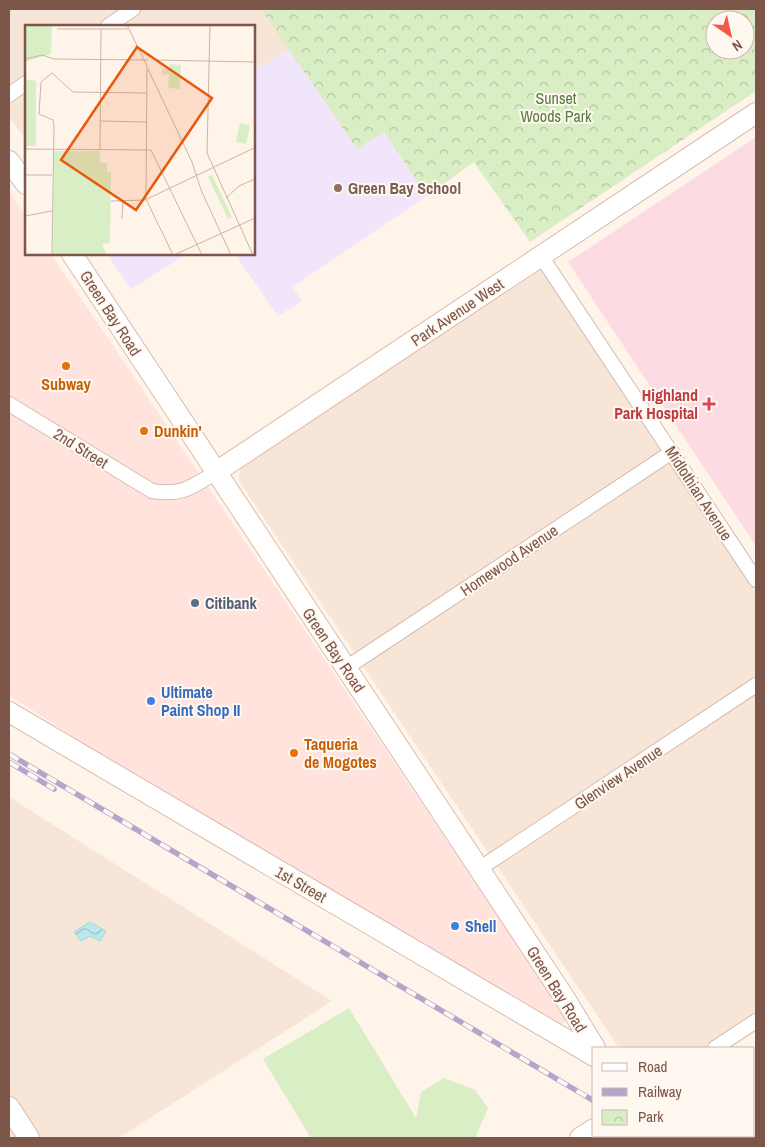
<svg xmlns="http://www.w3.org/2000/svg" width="765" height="1147" viewBox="0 0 765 1147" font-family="'Archivo Narrow',sans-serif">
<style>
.residential{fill:#f7e5d7}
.commercial{fill:#ffe3dc}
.education{fill:#f1e5fb}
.medical{fill:#fddbe3}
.park{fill:url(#park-crowns);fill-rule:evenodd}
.pitch{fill:#daeec5}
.water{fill:url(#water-waves);stroke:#a0dadd}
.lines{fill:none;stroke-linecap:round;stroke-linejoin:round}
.street-casing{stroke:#d5bcb0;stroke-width:16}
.secondary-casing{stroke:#dabdaf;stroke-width:22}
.street{stroke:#fff;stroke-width:14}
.secondary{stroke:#fff;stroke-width:20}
.rail-casing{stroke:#b5a5cb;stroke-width:5.5}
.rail{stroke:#fff8f1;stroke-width:4;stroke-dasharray:11;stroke-linecap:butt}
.education-dot{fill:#8d6e63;stroke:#fff8f1;stroke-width:2}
.food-dot{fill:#e8710a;stroke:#fff8f1;stroke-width:2}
.health-dot{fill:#e0444e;stroke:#fff8f1;stroke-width:2}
.service-dot{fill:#5c6f8a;stroke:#fff8f1;stroke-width:2}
.shop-dot{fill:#3f7fe0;stroke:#fff8f1;stroke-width:2}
.labels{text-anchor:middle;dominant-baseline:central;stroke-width:4;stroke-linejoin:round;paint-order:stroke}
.park-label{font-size:16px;fill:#577d3d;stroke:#fff8f1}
.education-label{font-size:16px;font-weight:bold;fill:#785e54;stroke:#fff8f1;text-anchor:start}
.street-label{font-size:16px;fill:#7c5649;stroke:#fff8f1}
.food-label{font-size:16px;font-weight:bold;fill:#c56008;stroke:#fff8f1;text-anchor:start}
.health-label{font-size:16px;font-weight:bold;fill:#be3a42;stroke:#fff8f1;text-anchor:end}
.service-label{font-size:16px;font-weight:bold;fill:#4e5e75;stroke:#fff8f1;text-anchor:start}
.shop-label{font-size:16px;font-weight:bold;fill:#366cbe;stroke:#fff8f1;text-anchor:start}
.inset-road{fill:none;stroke:#cab5a9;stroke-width:1}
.view{fill:#e8590c;fill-opacity:0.15;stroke:#e8590c;stroke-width:2.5}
.inset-edge{fill:none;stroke:#7c5649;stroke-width:2.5}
</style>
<defs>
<pattern id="park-crowns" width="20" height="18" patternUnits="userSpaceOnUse" patternTransform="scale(1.25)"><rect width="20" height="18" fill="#daeec5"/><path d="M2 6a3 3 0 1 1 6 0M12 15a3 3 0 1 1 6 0" fill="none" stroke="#b6c4a2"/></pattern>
<pattern id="water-waves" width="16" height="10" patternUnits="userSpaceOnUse" patternTransform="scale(1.25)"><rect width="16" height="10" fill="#bbe9eb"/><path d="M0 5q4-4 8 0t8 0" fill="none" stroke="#9dc0c0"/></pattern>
</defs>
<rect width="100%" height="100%" fill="#fef4e9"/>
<g class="residential">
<path d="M9,9H262L289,49L254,71V26H26V139L9,117Z"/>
<path d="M540,267L756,592V1020L709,1048H619L239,481L240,469Z"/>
<path d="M9,797L332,1001L119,1138H9Z"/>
</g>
<path class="commercial" d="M9,191L26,217V254H51L567,1019L561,1026L151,787L9,695Z"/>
<g class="education">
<path d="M289,49L357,149L384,132L427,196L292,287L302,301L278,316L235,254H254V71Z"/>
<path d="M107,254H187L131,289Z"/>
</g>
<path class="medical" d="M756,137V546L568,262Z"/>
<path class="park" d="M261,9H756V91L530,242L474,162L427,196L384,132L357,149ZM715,20H745V50H715Z"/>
<path class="pitch" d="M349,1008L416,1118L421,1092L444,1078L475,1090L488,1108L475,1138L428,1137V1138H311L263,1059Z"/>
<path class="water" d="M90,922L106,931L100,941L90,936L81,941L74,932Z"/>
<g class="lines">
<g class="street-casing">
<g id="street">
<path d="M108,26L133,9"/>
<path d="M9,95L26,83"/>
<path d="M541,256L756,580"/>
<path d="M9,404L152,491C182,496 192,487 216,472"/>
<path d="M346,668L672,452"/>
<path d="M479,869L756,685"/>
<path d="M715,1048L756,1021"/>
</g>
</g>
<g class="secondary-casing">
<g id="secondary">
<path d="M9,161L26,184"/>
<path d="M72,254L564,997L595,1048"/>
<path d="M216,472L756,113"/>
<path d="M9,712L594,1056"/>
<path d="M9,1107L29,1138"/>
<path d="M726,1136L731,1138"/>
<path d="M580,1138L594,1129"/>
</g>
</g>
<use href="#street" class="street"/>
<use href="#secondary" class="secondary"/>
<g class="rail-casing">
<g id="rail">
<path d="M9,754L594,1101"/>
<path d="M9,762L54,789"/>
<path d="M638,1136L642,1138"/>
<path d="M652,1136L656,1138"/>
</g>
</g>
<use href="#rail" class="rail"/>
</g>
<circle class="education-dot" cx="338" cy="188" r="5"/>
<g class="food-dot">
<circle cx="66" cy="366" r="5"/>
<circle cx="144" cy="431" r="5"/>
<circle cx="294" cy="753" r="5"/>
</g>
<path class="health-dot" d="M706.5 396.5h5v5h5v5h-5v5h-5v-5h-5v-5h5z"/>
<circle class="service-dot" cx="195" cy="603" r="5"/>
<g class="shop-dot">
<circle cx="151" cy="701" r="5"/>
<circle cx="455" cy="926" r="5"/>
</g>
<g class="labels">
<g class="park-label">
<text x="556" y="98">Sunset<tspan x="556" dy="18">Woods Park</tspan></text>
</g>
<g class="education-label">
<text x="348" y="188">Green Bay School</text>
</g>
<g class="street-label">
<text transform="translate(457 312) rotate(-34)">Park Avenue West</text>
<text transform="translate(111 313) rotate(57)">Green Bay Road</text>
<text transform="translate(81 448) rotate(32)">2nd Street</text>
<text transform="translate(699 493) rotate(57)">Midlothian Avenue</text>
<text transform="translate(509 560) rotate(-34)">Homewood Avenue</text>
<text transform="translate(334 650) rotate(56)">Green Bay Road</text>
<text transform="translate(618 777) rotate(-34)">Glenview Avenue</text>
<text transform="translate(301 884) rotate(30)">1st Street</text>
<text transform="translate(557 989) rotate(58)">Green Bay Road</text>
</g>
<g class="food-label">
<text x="66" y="384" text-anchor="middle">Subway</text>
<text x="154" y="431">Dunkin'</text>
<text x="304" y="744">Taqueria<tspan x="304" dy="18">de Mogotes</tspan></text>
</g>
<g class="health-label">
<text x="698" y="395">Highland<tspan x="698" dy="18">Park Hospital</tspan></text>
</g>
<g class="service-label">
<text x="205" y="603">Citibank</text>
</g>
<g class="shop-label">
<text x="161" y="692">Ultimate<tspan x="161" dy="18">Paint Shop II</tspan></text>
<text x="465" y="926">Shell</text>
</g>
</g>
<g transform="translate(25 25)">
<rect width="230" height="230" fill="#fef4e9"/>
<path d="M0,0H27L26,29L0,37ZM0,54L11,56V121H0Z" fill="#daeec5"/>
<path d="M29,126H75V138H82V147H86L85,218L77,219L82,230H28ZM187,150L207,192L203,194L183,152Z" fill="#daeec5"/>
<path d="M144,39L156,40L155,64L143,63L144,49L138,50L136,44L144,45ZM215,98L225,100L221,119L211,117Z" fill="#daeec5"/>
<path class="inset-road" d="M102,0L122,41L121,174L148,230M185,0L182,128L214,199M32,4H103M0,34L17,30L29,34L123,35M131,35L230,37M123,44L167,137L176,165L206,230M75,96L121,97M0,124L126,125L177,230M75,124L76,4M0,150H27M201,173L214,161L230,154M86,176L120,175L229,123M0,191L27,186M97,194L98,176M214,199L228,230M27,230L29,100L28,95L14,89L16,57L27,48L48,67L121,68M149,230L230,193V108"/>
<path class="view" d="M112,22L187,73L111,185L36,135Z"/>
<rect width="230" height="230" class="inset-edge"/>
</g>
<rect width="765" height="1147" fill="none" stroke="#7c5649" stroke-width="20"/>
<rect x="592" y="1047" width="162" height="90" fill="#fff8f1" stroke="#cbb7ae"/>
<rect x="602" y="1063" width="25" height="8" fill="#ffffff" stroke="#cbb7ae"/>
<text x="638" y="1072" font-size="15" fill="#7c5649">Road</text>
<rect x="602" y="1088" width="25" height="8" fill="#b5a5cb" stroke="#cbb7ae"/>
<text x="638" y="1097" font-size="15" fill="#7c5649">Railway</text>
<rect x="602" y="1110" width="25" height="15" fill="url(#park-crowns)" stroke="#cbb7ae"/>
<text x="638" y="1122" font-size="15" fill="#7c5649">Park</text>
<g transform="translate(730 35) rotate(146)"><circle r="24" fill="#fff8f1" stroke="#cbb7ae"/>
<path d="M0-4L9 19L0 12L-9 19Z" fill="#f25a45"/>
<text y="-8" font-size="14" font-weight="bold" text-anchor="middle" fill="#7c5649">N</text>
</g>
</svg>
